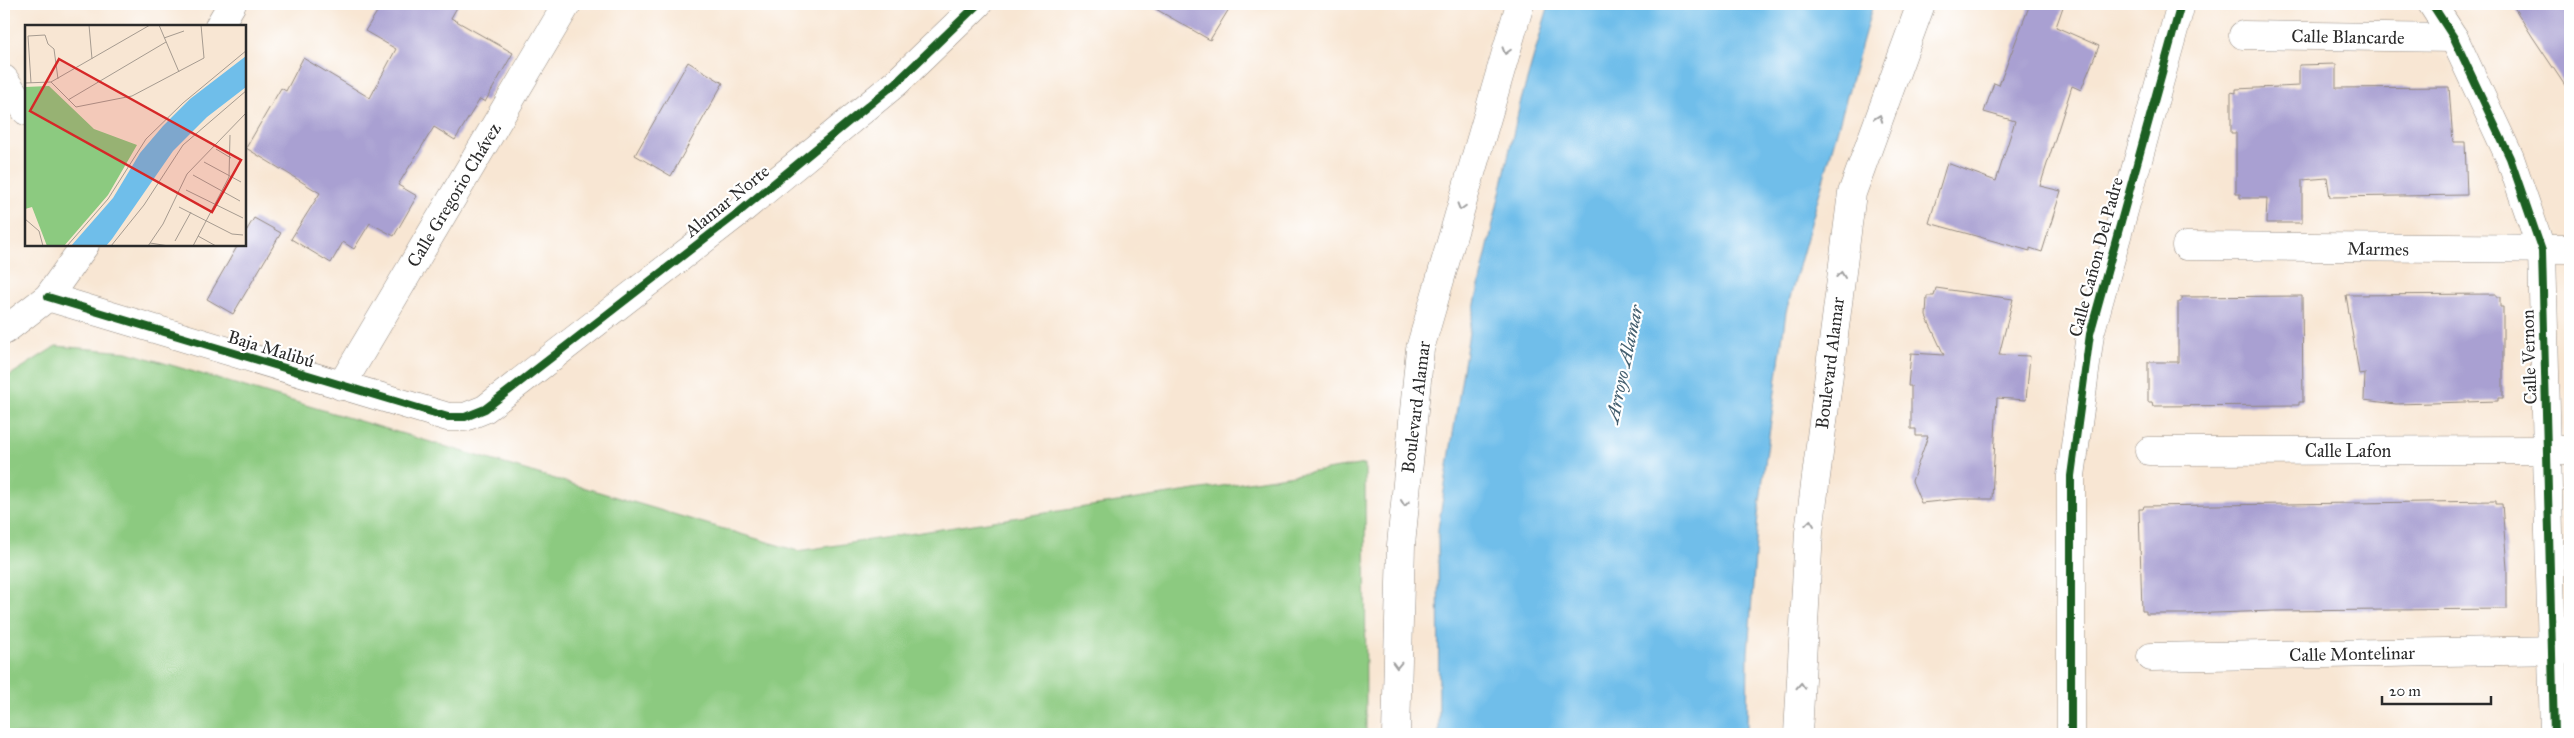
<svg xmlns="http://www.w3.org/2000/svg" width="2574" height="738" viewBox="0 0 2574 738" font-family="'IM FELL Great Primer',serif">
<style>
.green{fill:#8cca80;stroke:#5c7a56}
.water{fill:#6fbeea;stroke:#4d748a}
.building{fill:#a9a0d2}
.lines{fill:none;stroke-linecap:round;stroke-linejoin:round}
.minor-casing{stroke:#92887f;stroke-width:29}
.highway-casing{stroke:#92887f;stroke-width:29}
.minor{stroke:#fff;stroke-width:28}
.highway{stroke:#fff;stroke-width:28}
.cycleway-casing{stroke:#fff;stroke-width:11}
.cycleway{stroke:#1b5e20;stroke-width:8}
.oneway{stroke:#a0a0a0}
.labels{text-anchor:middle;dominant-baseline:central;stroke-width:4.5;stroke-linejoin:round;paint-order:stroke}
.street-label{font-size:18px;fill:#2b2b2b;stroke:#fff}
.water-label{font-size:19px;font-style:italic;fill:#435e6e;stroke:#fff}
.inset-road{fill:none;stroke:#a69b90;stroke-width:1}
.view{fill:#d62828;fill-opacity:0.15;stroke:#d62828;stroke-width:2.5}
.inset-edge{fill:none;stroke:#2b2b2b;stroke-width:2.5}
</style>
<rect width="100%" height="100%" fill="#fff"/>
<filter id="ink" filterUnits="userSpaceOnUse"><feTurbulence type="fractalNoise" baseFrequency=".02" numOctaves="2"/><feDisplacementMap in="SourceGraphic" scale="10" xChannelSelector="R" yChannelSelector="G"/><feConvolveMatrix kernelMatrix="1 2 1 2 8 2 1 2 1" color-interpolation-filters="sRGB"/></filter>
<filter id="wash" filterUnits="userSpaceOnUse"><feTurbulence type="fractalNoise" baseFrequency=".0096" numOctaves="4" result="noise"/><feDisplacementMap in="SourceGraphic" scale="20" xChannelSelector="R" yChannelSelector="G"/><feGaussianBlur stdDeviation="1.12" result="paint"/><feColorMatrix in="noise" values="0 0 0 0 0 0 0 0 0 0 0 0 0 0 0 0 0 1.4 0 .05"/><feComposite in="paint" operator="in"/></filter>
<g filter="url(#wash)">
<rect width="100%" height="100%" fill="#f8e6d3"/>
<path class="green" d="M56,346L127,352L798,551L1365,464L1366,734H4V379Z"/>
<path class="water" d="M1549,4H1873L1786,312L1758,515L1748,653L1747,734H1439L1438,529L1470,326L1520,104Z"/>
<g id="blocks">
<g class="building">
<path d="M382,4H459L451,18L513,53L485,102L480,99L455,140L434,127L398,185L417,196L394,236L370,223L354,249L343,242L331,263L291,239L320,193L246,148L281,88L286,91L303,58L370,98L396,49L365,31Z"/>
<path d="M1147,4H1232L1210,40Z"/>
<path d="M2030,4H2064L2056,27L2099,46L2081,90L2072,86L2040,186L2061,191L2042,252L2030,248V251L1929,223L1947,163L1996,181L2015,121L1984,112L1994,83L1999,85Z"/>
<path d="M2512,4H2570V93L2532,36Z"/>
<path d="M688,62L723,83L671,176L635,155Z"/>
<path d="M2336,64V88L2449,87L2453,142H2465L2467,195L2330,197L2327,178L2302,180V223H2266L2267,198H2240V194H2236V133H2231V92L2236,93V89L2299,86V65Z"/>
<path d="M254,218L281,233L233,314L207,299L238,245H245V233Z"/>
<path d="M1936,288L2013,299L1999,355L2030,356L2026,400L1997,398L1992,499H1960L1921,503L1912,481L1928,436H1916V429H1911V386H1908L1911,353L1944,355L1926,316L1927,296H1934Z"/>
<path d="M2496,294V297H2500V307H2503V398H2498V401L2432,403L2396,404L2364,400L2365,373L2359,374L2346,295Z"/>
<path d="M2302,296L2303,402H2299V405L2153,406L2152,402H2148V362H2178V302H2181V297Z"/>
<path d="M2496,501V504H2502L2507,568V609L2274,611L2184,614H2146V611H2142L2139,509H2143L2144,506Z"/>
</g>
</g>
</g>
<g filter="url(#ink)">
<use href="#blocks" fill-opacity="0" stroke="#92887f" stroke-width="1"/>
<g class="lines">
<g class="minor-casing">
<g id="minor">
<path d="M2432,4L2454,38L2510,158L2542,251L2554,734"/>
<path d="M219,26L232,4"/>
<path d="M2243,35L2454,38"/>
<path d="M4,79L26,111"/>
<path d="M2186,246L2570,249"/>
<path d="M48,297L448,417H465L485,409L739,212L897,82L978,4"/>
<path d="M4,331L48,297L85,245"/>
<path d="M341,386L567,4"/>
<path d="M2149,451L2570,450"/>
<path d="M2151,657L2570,650"/>
<path d="M2071,734V476L2090,334L2181,4"/>
</g>
</g>
<g class="highway-casing">
<g id="highway">
<path d="M1396,734L1401,545L1420,349L1520,4"/>
<path d="M1798,734L1809,532L1852,193L1921,4"/>
</g>
</g>
<use href="#minor" class="minor"/>
<use href="#highway" class="highway"/>
<g class="cycleway-casing">
<g id="cycleway">
<path d="M2432,4L2454,38L2510,158L2542,251L2554,734"/>
<path d="M48,297L448,417H465L485,409L739,212L897,82L978,4"/>
<path d="M2071,734V476L2090,334L2181,4"/>
</g>
</g>
<use href="#cycleway" class="cycleway"/>
</g>
<defs><path id="oneway-chevron" d="M-2-3.5L2.5 0L-2 3.5" fill="none" stroke-width="1.6" stroke-linecap="round" stroke-linejoin="round" transform="scale(1.25)"/></defs>
<g class="oneway">
<use href="#oneway-chevron" transform="translate(1506 51) rotate(106)"/>
<use href="#oneway-chevron" transform="translate(1879 118) rotate(-70)"/>
<use href="#oneway-chevron" transform="translate(1461 207) rotate(106)"/>
<use href="#oneway-chevron" transform="translate(1841 275) rotate(-83)"/>
<use href="#oneway-chevron" transform="translate(1405 503) rotate(96)"/>
<use href="#oneway-chevron" transform="translate(1810 523) rotate(-83)"/>
<use href="#oneway-chevron" transform="translate(1397 665) rotate(92)"/>
<use href="#oneway-chevron" transform="translate(1801 686) rotate(-87)"/>
</g>
</g>
<g class="labels">
<g class="street-label">
<text transform="translate(2348 37) rotate(1)">Calle Blancarde</text>
<text transform="translate(454 195) rotate(-59)">Calle Gregorio Chávez</text>
<text transform="translate(727 201) rotate(-39)">Alamar Norte</text>
<text transform="translate(2378 249) rotate(1)">Marmes</text>
<text transform="translate(2096 257) rotate(-75)">Calle Cañon Del Padre</text>
<text transform="translate(271 349) rotate(17)">Baja Malibú</text>
<text transform="translate(2529 357) rotate(-92)">Calle Vernon</text>
<text transform="translate(1830 363) rotate(-83)">Boulevard Alamar</text>
<text transform="translate(1416 407) rotate(-83)">Boulevard Alamar</text>
<text x="2348" y="451">Calle Lafon</text>
<text transform="translate(2352 654) rotate(-1)">Calle Montelinar</text>
</g>
<g class="water-label">
<text transform="translate(1624 364) rotate(-78)">Arroyo Alamar</text>
</g>
</g>
<g transform="translate(25 25)">
<rect width="221" height="221" fill="#f8e6d3"/>
<path d="M24,61L69,104L112,120L83,170L39,221H22L7,182L0,184V62Z" fill="#8cca80"/>
<path d="M221,31V62L182,92L148,126L87,214L81,221H46L88,173L115,128L138,101L165,74Z" fill="#6fbeea"/>
<path class="inset-road" d="M64,0L67,34M134,0L154,47M139,13L159,6M26,57L51,82L107,71L179,33L176,0M0,58L26,57L125,0M6,58L3,11L20,10L23,19L29,24L33,54M43,75L141,17M191,124L206,133M179,137L216,157M168,150L215,176M161,165L218,193M154,182L207,209L218,210M0,194L14,206L18,221M173,211L191,221M150,216L166,187M125,218L144,221M42,221L83,174L121,114L158,78L222,25M86,221L119,180L158,120L222,65M123,221L138,199L162,149L222,87M168,221L204,152L205,110"/>
<path class="view" d="M34,34L216,135L187,187L5,86Z"/>
<rect width="221" height="221" class="inset-edge"/>
</g>
<rect width="2574" height="738" fill="none" stroke="#fff" stroke-width="20"/>
<path d="M2382 696v8h109v-8" fill="none" stroke="#2b2b2b" stroke-width="2.5"/>
<text x="2389" y="696" font-size="15" fill="#2b2b2b" stroke="#ffffff" stroke-width="4" paint-order="stroke">20 m</text>
</svg>
